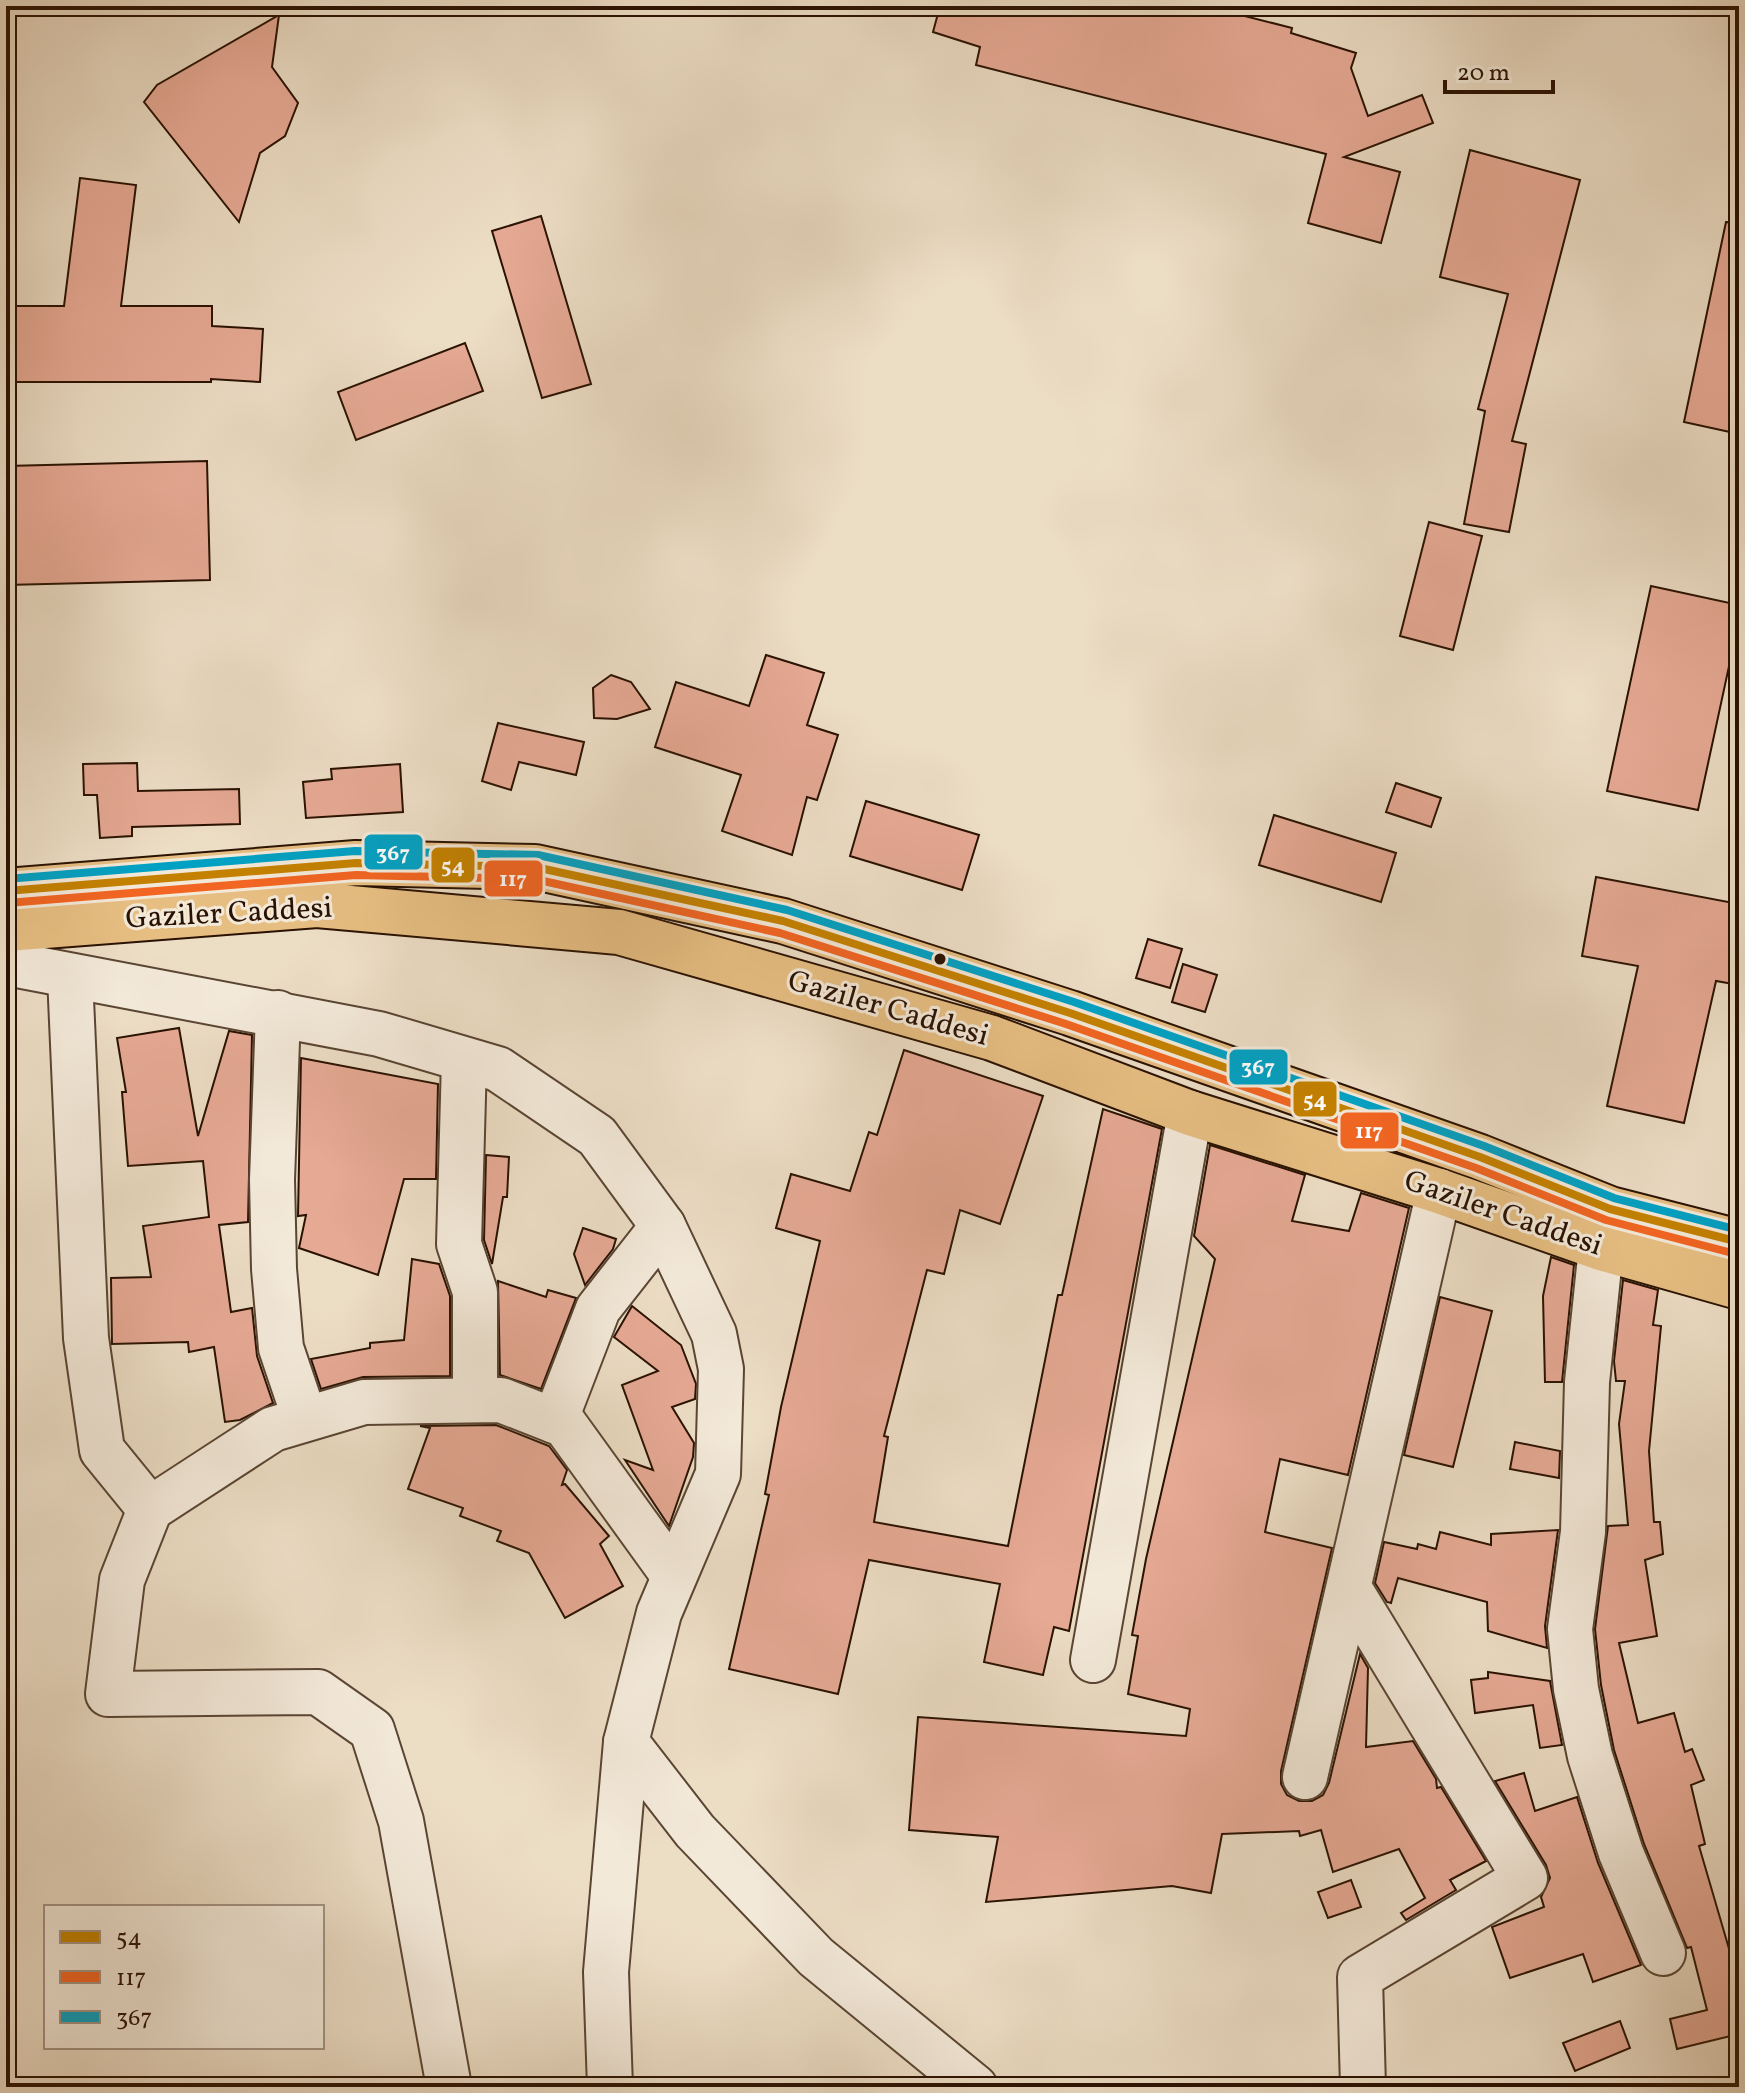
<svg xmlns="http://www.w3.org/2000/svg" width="1745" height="2093" viewBox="0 0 1745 2093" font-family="Vollkorn,serif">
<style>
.building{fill:#e6a994;stroke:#2a1202;stroke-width:2}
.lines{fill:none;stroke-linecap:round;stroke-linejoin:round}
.minor-casing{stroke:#5a4533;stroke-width:48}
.major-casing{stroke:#2a1202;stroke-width:48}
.minor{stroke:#f3e9d9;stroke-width:44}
.major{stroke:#e6be82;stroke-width:44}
.bus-1-casing{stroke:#f3e9d9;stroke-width:14}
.bus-2-casing{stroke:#f3e9d9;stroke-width:14}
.bus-3-casing{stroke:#f3e9d9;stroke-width:14}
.bus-1{stroke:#c48100;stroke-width:8}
.bus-2{stroke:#f26522;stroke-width:8}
.bus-3{stroke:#02a1c4;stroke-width:8}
.bus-dot{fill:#2a1202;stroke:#f3e9d9;stroke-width:3}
.labels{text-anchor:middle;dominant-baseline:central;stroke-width:6;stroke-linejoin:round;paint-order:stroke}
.street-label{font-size:30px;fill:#2a1202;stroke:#f3e9d9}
.line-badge{stroke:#f3e9d9;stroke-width:3}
.badge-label{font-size:22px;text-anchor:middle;font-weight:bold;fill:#fff}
</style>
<rect width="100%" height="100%" fill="#ecddc5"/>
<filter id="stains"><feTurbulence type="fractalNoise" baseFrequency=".0025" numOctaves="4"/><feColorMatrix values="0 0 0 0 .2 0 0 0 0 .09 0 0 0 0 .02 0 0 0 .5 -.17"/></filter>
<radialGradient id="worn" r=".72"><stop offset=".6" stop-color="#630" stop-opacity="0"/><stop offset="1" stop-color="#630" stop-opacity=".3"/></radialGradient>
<g class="building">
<path d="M940,6H1199L1237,14L1292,28L1291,33L1356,53L1351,68L1368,116L1422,95L1433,123L1344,157L1400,172L1381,243L1308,223L1326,154L976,65L980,47L933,32Z"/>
<path d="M279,15L272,67L298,103L285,136L260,153L239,222L144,102L157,85Z"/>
<path d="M1470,150L1580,180L1512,441L1526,444L1509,532L1464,524L1485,411L1478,409L1508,294L1440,277Z"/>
<path d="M80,178L136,185L121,306H212V326L263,329L260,382L211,379V382H6V306H64Z"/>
<path d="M541,216L591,384L542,398L492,231Z"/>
<path d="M1726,222L1739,223V434L1684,422Z"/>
<path d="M465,343L483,391L356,440L338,392Z"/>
<path d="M207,461L210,580L6,585V466Z"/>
<path d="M1429,522L1482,536L1453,650L1400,636Z"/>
<path d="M1651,586L1739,605V620L1698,810L1607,791Z"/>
<path d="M766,655L824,673L807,725L838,735L817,800L807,797L792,855L722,831L741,775L655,747L676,682L749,706Z"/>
<path d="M611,675L631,682L650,709L617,719L594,718L593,688Z"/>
<path d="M498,723L584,742L576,775L519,762L511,790L482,781Z"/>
<path d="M137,763L138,791L239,789L240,824L132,827V836L100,838L97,795H84L83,764Z"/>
<path d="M400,764L403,812L306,818L303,782L332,779L331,769Z"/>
<path d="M1396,783L1441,798L1431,827L1386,812Z"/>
<path d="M866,801L979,835L962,890L850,856Z"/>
<path d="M1274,815L1396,853L1381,902L1259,865Z"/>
<path d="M1596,877L1739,904V985L1716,981L1684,1123L1607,1106L1638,966L1582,956Z"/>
<path d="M1148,939L1182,949L1170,988L1136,978Z"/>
<path d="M1183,964L1217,975L1205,1012L1172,1002Z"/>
<path d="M179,1028L198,1136L229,1031L252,1035L248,1222L219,1225L231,1312L252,1308L257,1356L273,1403L240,1420L225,1422L214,1347L189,1352L188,1342L112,1344L111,1278L151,1277L143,1226L209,1217L203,1161L128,1166L122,1092H126L117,1038Z"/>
<path d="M904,1050L1043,1096L1000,1224L960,1210L944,1274L927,1270L884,1436L888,1437L874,1522L1008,1546L1058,1295H1062L1103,1109L1162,1129L1069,1631L1054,1627L1043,1675L984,1662L1000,1584L869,1560L838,1694L729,1669L769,1495L765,1494L781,1407L820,1241L776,1228L791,1174L850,1191L869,1132L877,1135Z"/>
<path d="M301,1058L438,1084L436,1179H404L378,1275L299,1248L306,1215L298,1216Z"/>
<path d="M1210,1145L1305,1175L1292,1221L1349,1231L1361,1193L1409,1208L1348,1475L1280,1459L1265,1532L1332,1548L1281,1771V1784L1287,1795L1299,1801H1312L1323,1795L1329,1783L1360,1654L1368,1668L1366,1747L1413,1741L1436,1779L1437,1788L1441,1787L1486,1861L1450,1880L1456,1890L1406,1920L1401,1913L1425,1898L1399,1849L1333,1872L1321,1830L1300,1836L1299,1831L1222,1834L1211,1893L1172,1886L986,1902L998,1837L909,1830L918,1717L1186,1736L1190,1709L1128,1694L1138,1636L1132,1635L1146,1559L1215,1259L1194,1236Z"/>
<path d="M486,1155L509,1157L507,1197H503L492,1264L484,1240Z"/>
<path d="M583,1228L616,1239L613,1249L585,1285L574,1254Z"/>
<path d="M1551,1257L1574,1265L1562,1382H1545L1543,1296Z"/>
<path d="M412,1259L439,1264L450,1296V1376L363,1377L321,1389L311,1359L370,1348V1343L404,1340Z"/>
<path d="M1623,1280L1658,1290L1653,1325L1661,1326L1649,1451L1654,1522H1660L1663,1554L1645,1560L1657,1636L1619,1643L1638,1723L1674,1713L1685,1752L1692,1749L1704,1780L1691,1785L1705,1844L1699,1846L1739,1983V2034L1677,2049L1670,2019L1707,2010L1691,1947L1687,1948L1644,1844L1614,1750L1601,1685L1595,1629L1608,1526L1628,1525L1619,1424L1625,1381H1616L1614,1361Z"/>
<path d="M498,1281L546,1297L548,1290L576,1298L541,1389L500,1375Z"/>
<path d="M1440,1297L1492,1311L1453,1467L1404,1455Z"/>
<path d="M632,1306L681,1345L696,1384L695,1399L672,1407L694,1443L693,1457L669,1526L625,1460L653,1470L622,1385L658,1371L614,1337Z"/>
<path d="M496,1425L549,1446L567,1470L562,1485L565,1484L609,1536L600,1544L623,1586L565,1618L529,1553L497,1541L501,1531L460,1516L463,1508L408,1489L430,1428L420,1426Z"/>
<path d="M1515,1442L1560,1451L1559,1478L1510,1469Z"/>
<path d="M1558,1530L1545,1626L1547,1648L1488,1631L1487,1602L1398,1578L1391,1603L1387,1602L1375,1583L1384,1542L1417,1549L1418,1544L1436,1549L1440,1532L1491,1545V1534Z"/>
<path d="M1488,1672L1550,1681L1562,1745L1540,1748L1533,1705L1475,1713L1471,1680L1488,1678Z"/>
<path d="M1524,1773L1535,1811L1577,1797L1598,1863L1641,1965L1593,1982L1583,1954L1510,1978L1492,1927L1544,1907L1541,1897L1550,1878L1546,1865L1495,1781Z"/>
<path d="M1351,1880L1361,1907L1328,1918L1318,1892Z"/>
<path d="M1620,2021L1630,2048L1575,2071L1563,2043Z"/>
</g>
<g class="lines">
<g class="minor-casing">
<g id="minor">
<path d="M6,963L379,1034L498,1069L597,1136L663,1226L714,1334L721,1369L718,1474L659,1613L626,1742L606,1972L610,2087"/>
<path d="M70,976L86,1338L102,1450L150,1509"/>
<path d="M278,1013L272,1180L274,1269L281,1348L305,1419"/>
<path d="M464,1060L459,1244L475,1292V1399"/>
<path d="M1601,1248L1587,1382L1583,1532L1570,1629L1576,1689L1590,1756L1621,1853L1663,1953"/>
<path d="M555,1421L598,1309L663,1226"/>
<path d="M1349,1588L1525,1878L1360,1977L1363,2087"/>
<path d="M1093,1660L1190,1113"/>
<path d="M626,1742L695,1831L816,1957L975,2087"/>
<path d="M1305,1777L1439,1191"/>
<path d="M449,2087L401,1821L372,1730L318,1692L108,1694L122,1580L150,1509L273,1429L364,1402L501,1400L565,1425L674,1576"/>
</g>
</g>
<g class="major-casing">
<g id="major">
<path d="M6,891L356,863L535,867L783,921L1070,1013L1480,1157L1610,1209L1739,1242"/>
<path d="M6,929L317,905L619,932L992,1038L1190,1113L1439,1191L1601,1248L1739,1287"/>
</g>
</g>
<use href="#minor" class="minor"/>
<use href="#major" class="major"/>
<g class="bus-1-casing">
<path id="bus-1" d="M6,891L356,863L535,867L783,921L1070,1013L1480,1157L1610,1209L1739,1242"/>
</g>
<g class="bus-2-casing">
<path id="bus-2" d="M7,903L356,875L534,879L780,933L1066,1024L1476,1168L1606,1220L1736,1254"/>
</g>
<g class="bus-3-casing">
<path id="bus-3" d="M6,879L355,851L538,855L787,910L1074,1002L1484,1146L1614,1198L1739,1230"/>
</g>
<use href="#bus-1" class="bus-1"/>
<use href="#bus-2" class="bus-2"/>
<use href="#bus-3" class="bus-3"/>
</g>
<circle class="bus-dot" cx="940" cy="959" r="7"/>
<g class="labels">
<g class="street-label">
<text transform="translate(229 914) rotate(-3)">Gaziler Caddesi</text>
<text transform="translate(888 1009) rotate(16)">Gaziler Caddesi</text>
<text transform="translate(1503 1214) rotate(19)">Gaziler Caddesi</text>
</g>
</g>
<g class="line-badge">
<rect x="363" y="833" width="61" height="38" rx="8" fill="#02a1c4"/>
<rect x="430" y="846" width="46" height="38" rx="8" fill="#c48100"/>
<rect x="483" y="859" width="61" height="39" rx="8" fill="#f26522"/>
<rect x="1228" y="1048" width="61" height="38" rx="8" fill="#02a1c4"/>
<rect x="1292" y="1080" width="46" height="38" rx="8" fill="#c48100"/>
<rect x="1339" y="1111" width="61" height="39" rx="8" fill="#f26522"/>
</g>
<g class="badge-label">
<text x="393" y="860">367</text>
<text x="453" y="873">54</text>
<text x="513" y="886">117</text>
<text x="1258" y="1074">367</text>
<text x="1315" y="1107">54</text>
<text x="1369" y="1138">117</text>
</g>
<rect width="1745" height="2093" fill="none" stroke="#ecddc5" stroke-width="32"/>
<rect x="8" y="8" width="1729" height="2077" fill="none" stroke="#2a1202" stroke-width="4"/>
<rect x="16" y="16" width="1713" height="2061" fill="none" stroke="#2a1202" stroke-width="2"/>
<rect x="44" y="1905" width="280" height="144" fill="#f3e9d9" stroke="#a39383" stroke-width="2"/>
<rect x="60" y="1931" width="40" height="12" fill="#c48100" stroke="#a39383" stroke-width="2"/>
<text x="116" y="1945" font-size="24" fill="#2a1202">54</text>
<rect x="60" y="1971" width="40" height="12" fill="#f26522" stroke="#a39383" stroke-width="2"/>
<text x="116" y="1985" font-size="24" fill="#2a1202">117</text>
<rect x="60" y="2011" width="40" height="12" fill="#02a1c4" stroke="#a39383" stroke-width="2"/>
<text x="116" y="2025" font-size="24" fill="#2a1202">367</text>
<path d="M1445 80v12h108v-12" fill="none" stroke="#2a1202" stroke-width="4"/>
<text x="1457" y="80" font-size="24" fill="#2a1202" stroke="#f3e9d9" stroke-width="6" paint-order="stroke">20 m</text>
<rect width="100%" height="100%" filter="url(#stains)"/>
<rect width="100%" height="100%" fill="url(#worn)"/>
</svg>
